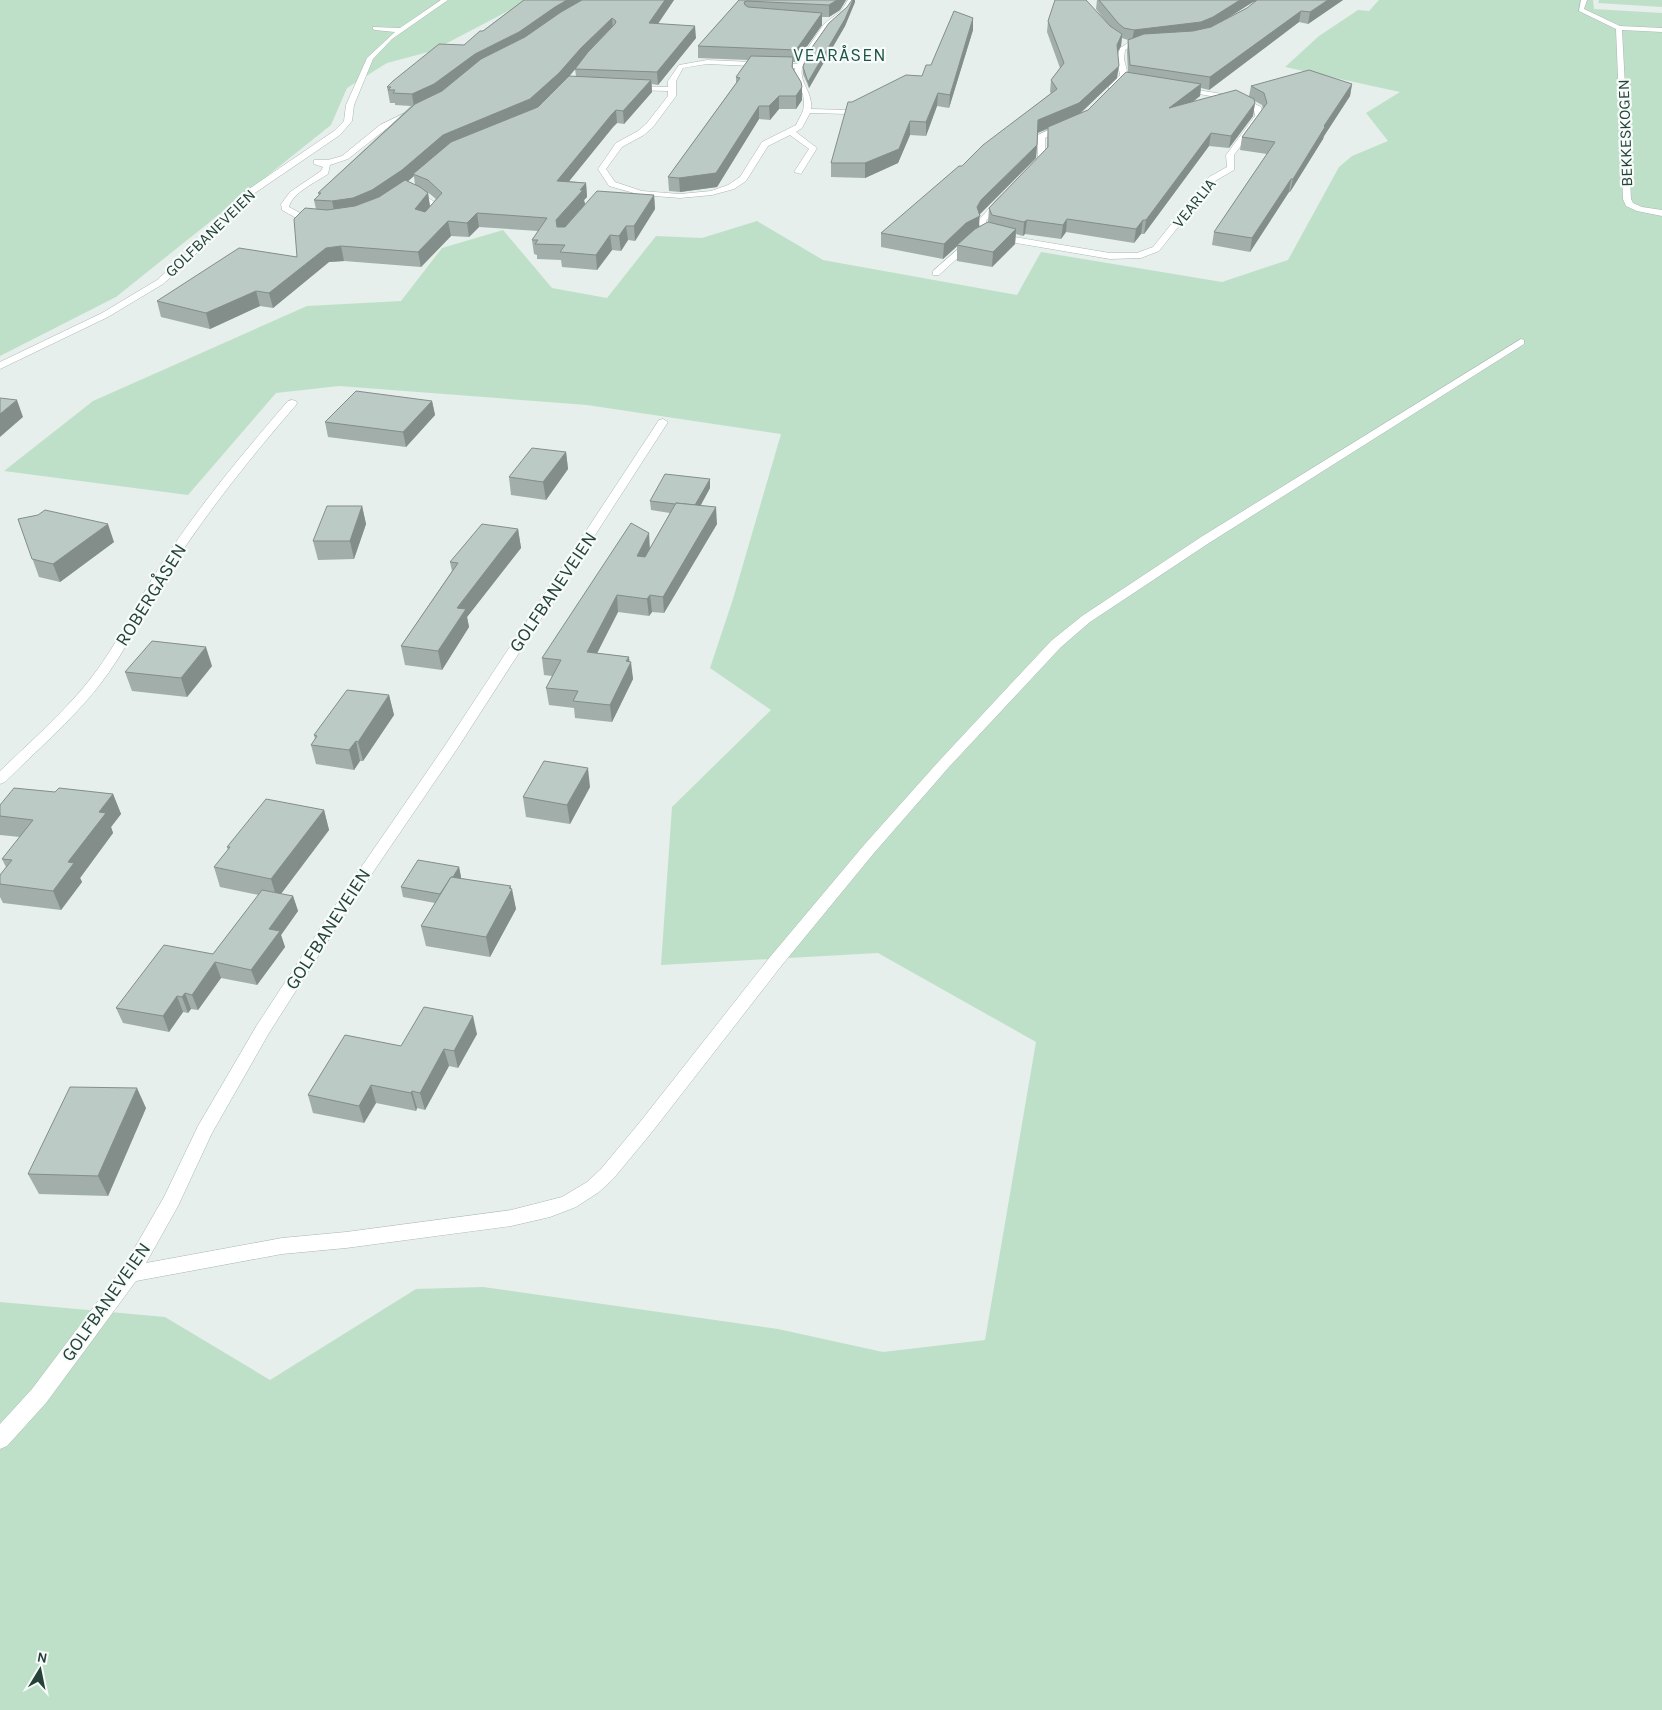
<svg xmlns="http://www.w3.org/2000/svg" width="1662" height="1710" viewBox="0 0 1662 1710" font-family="Karla,sans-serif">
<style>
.green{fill:#bfe0c8}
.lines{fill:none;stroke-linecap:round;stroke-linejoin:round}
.minor-casing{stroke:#a8b8b2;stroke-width:1}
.minor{fill:#fff;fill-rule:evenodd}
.wall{fill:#a1aea9;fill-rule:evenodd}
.shaded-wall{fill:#838d89}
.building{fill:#bbcac4;stroke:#838d89}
.labels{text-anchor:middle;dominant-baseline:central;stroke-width:4.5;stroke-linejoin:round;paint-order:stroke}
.far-street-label{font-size:16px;fill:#24423a;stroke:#f7fbf9}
.far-quarter-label{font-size:18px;letter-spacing:1px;fill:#1f5548;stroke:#f7fbf9}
.street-label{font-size:19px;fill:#24423a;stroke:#f7fbf9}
</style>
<rect width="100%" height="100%" fill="#e6efeb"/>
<g class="green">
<path d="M0,0H529L432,51L387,63L347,88L331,125L116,297L0,356Z"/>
<path d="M1379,0H1593L1594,9L1662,13V1710H0V1302L165,1317L270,1380L416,1289L483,1287L778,1329L883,1352L985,1340L1036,1042L878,953L661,965L672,807L771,710L710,668L733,599L781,434L587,405L339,386L276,393L188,495L4,471L93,401L307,306L401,301L442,248L503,230L552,288L607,298L656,236L702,238L757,221L823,260L1017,295L1041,252L1222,282L1288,260L1339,167L1352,156L1388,141L1366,113L1400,92L1285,67L1319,36L1358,10L1369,11Z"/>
<path d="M1599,0H1662V7L1598,3Z"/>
</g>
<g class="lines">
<g class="minor-casing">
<g id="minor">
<path d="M441,0H448L392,39L373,59L354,105L352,121L340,135L249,197L192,258L163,284L108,317L0,369V362L102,313L157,280L186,254L243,193L334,131L344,121L346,105L367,58L395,32L375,30L373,29V27L400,28Z"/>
<path d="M848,0H854C846,14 842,15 830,25C824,31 804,60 802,68C799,84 813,91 811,109L847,110L864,103L868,105L848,114L810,113L802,128L796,132L817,148L801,174L794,172L809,149L790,135L768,146L746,181L734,189L712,195L680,198L641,195L609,186L598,169L616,143L638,131L647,123L668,96V91L633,90H630V86L668,87V81L679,65L707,60L797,64L824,24L841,11ZM707,64L795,68L794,79L803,94L804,104L803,111L796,125L762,142L740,177L728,185L711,191L680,194L642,191L615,182L606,169L622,147L644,135L653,127L676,96V81L683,68Z"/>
<path d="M1581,0H1587L1584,9L1620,26L1662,28V32L1622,30L1631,199L1633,203L1642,207L1662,210V216L1637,211L1626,206L1623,199L1616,29L1579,11Z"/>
<path d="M1147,40L1149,41V43L1132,46L1125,50L1124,59L1128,75L1115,90H1109V86L1120,75L1117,59L1120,48L1128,43Z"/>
<path d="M1179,87L1241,97L1261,107L1263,116L1234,155V170L1215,181L1159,251L1141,258L1110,259L993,239L983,234L978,221L1000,196H1003L1007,198L986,221L990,231L996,234L1110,253H1137L1153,247L1209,177L1227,167L1226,155L1255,116L1254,110L1239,101L1182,91L1178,89Z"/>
<path d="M413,109L420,111L386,129L348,159L330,165L328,174C316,182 292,193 289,207L302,214L319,217V221L296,218L282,210L281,204L290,192L321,171L323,167L314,164V160H328L342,156L380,125Z"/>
<path d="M1063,123L1070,125L1045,138V161L1035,171H1029V167L1038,158V135Z"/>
<path d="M407,188H413L442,207L432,219H426L425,217L433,208L407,192Z"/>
<path d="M972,237L976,240L975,242L939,275H933V271Z"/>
<path d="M1521,339L1524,340V344L1209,543L1090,622L1061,647L949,767L874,853L782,965L652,1132L613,1179L599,1192L576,1207L550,1217L511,1226L346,1248L282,1254L136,1281L46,1403L7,1446L0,1449V1424L32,1389L123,1268L164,1197L198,1126L257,1025L342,895L444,747L659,420L663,419L668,422L457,749L352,903L269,1033L212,1133L178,1206L146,1263L282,1238L346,1232L511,1210L562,1197L587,1182L601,1169L640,1122L770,957L864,845L939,761L1051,641L1082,616L1201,537Z"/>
<path d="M292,400L296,401L297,403L296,405C252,456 210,508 173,565C147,605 128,649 98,687C70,722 36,751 5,782L0,784V771C30,742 62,714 88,682C117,646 136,604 160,566C198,507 243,453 288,401Z"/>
</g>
</g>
<use href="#minor" class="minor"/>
</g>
<g class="wall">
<path d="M524,0H674L658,24L696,38L658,85L652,84V92L624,124L617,123L613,127L569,181L586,183L587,197L584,200L585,204L654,195L655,209L635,241L628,240L621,251L612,250L597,270L562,267L561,260L537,259V255L534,254L532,240L538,231L479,227L469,237L451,236L421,267L344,261L329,262L273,308L260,306L210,329L161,317L157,301L297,257L316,209L314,200L319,195L318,193L411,106L395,105V103H390L387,87L464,45ZM579,64L575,69L576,76L565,81ZM414,176L415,185L407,181ZM427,192L430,194L436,199L430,206L428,193Z"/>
<path d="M739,0H846L840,10L829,17H822V25L796,62H793V69L802,87V100L796,109H779L770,120L759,119L717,187L680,192L669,191L668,177L736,83V77L748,60L698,58V46Z"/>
<path d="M1097,0H1343L1308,24L1299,22L1209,90L1201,88L1200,96L1193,102L1249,96L1251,86L1352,84L1350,96L1324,136L1323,139L1290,192H1289L1250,252L1212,245L1214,232L1267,154L1240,150L1242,137L1263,109L1262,105L1255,101L1253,116L1229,148L1209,146L1144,234H1141L1134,243L1066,232L1061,239L1025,234L1023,236L1016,234L1015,244L992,267L957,261V245L966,238L943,259L881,247V233L1051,93L1050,92L1051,80L1060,68L1047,32L1048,21L1110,27L1096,9ZM1253,2H1255L1247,8L1227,18ZM1122,38L1128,40L1127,52L1128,72L1088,110L1081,113L1117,78V53L1121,46ZM1048,129L1047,149L989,208L988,222L979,227L980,216V214L1036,158L1038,133Z"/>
<path d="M855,2L845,26L809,88L803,74V67L847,7Z"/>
<path d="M973,30L949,108L937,106L926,136L910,135L898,163L865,178L831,177V163L852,102L922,76L931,65Z"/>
<path d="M432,401L435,415L406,447L328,437L325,422Z"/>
<path d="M566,452L568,469L546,500L511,495L509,477Z"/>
<path d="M710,479V488L700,506L717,524L664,613L652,612L649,616L618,612L597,653L629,657L633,679L612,722L575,718L574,708L549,705L546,688L552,676L544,675L542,658L650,548L670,513L651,510L650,501Z"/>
<path d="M362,506L366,524L354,559L318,560L313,541Z"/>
<path d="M18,519L114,542L60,582L39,577Z"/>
<path d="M518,529L521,548L467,617L469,627L442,670L405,665L401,646L452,571L450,562Z"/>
<path d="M212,666L187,697L132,691L125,672Z"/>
<path d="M389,695L394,715L363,761H360L354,770L316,764L311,745L315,739L314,735Z"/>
<path d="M590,787L570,824L526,817L523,797Z"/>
<path d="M55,792L113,794L121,814L111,827L113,833L80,878L82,882L61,910L3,903L0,897V875L6,867L2,859L20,837L0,835V805Z"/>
<path d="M324,810L329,830L281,894L293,896L298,911L281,935L285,947L257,985L221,978L198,1010L191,1009L188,1013L183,1012L169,1032L123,1023L116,1008L213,954L259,895L220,887L214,867L228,850L227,847Z"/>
<path d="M459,867L461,877V878L511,889L516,909L490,957L426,946L421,926L435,903L403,897L401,887Z"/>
<path d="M477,1034L458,1068L449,1066L425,1110L417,1108L416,1111L376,1103L364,1123L313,1113L308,1095L401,1046Z"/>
<path d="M146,1108L108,1196L39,1194L28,1174Z"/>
</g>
<g class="shaded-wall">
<path d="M567,0H588L436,96L414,107L412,94L475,54Z"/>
<path d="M665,0H674L650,35L649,23Z"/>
<path d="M837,0H846L840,10L829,17V5Z"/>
<path d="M853,0H855V2L845,26L809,88L808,82Z"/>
<path d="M1240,0H1262L1253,2L1212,28L1132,41L1134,30Z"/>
<path d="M1328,0H1343L1308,24L1310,12Z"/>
<path d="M1301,11L1299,22L1209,90L1210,77Z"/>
<path d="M822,13V25L796,62V50Z"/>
<path d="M612,18L613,30L583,60L561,86L532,112L413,174L414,176L405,184L375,204L335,215L332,201L443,135L581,48Z"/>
<path d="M973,18V30L949,108L950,95Z"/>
<path d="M695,26L696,38L658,85L657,72Z"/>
<path d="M1122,34L1121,46L1115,57L1117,45Z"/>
<path d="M1119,66L1117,78L1078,115L1037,133L1038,120Z"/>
<path d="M651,80L652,92L624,124L623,111Z"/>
<path d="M1201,84L1200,96L1167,121L1169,108Z"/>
<path d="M1352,84L1350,96L1324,136L1323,139L1290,192L1293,179L1324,126Z"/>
<path d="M802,87V100L796,109V96Z"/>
<path d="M938,93L937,106L926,136V122Z"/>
<path d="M779,96V109L770,120L769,106Z"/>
<path d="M1255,103L1253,116L1229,148L1231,136Z"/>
<path d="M759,106V119L717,187L680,192L679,178Z"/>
<path d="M616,110L617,123L613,127L558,195L557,181L612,114Z"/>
<path d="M910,121V135L898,163L865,178V163Z"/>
<path d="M1211,133L1209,146L1144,234L1146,220Z"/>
<path d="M1037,145L1036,158L980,214L979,216V230L966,238L943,259L944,244L977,207L981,200Z"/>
<path d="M1291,179L1289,192L1250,252L1252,238Z"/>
<path d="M586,183L587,197L584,200L585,204L558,235L556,220Z"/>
<path d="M428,193L430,207L417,223L415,209Z"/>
<path d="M654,195L655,209L635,241L634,226Z"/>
<path d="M477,213L479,227L469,237L467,223Z"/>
<path d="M1067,219L1066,232L1061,239L1063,225Z"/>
<path d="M1027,220L1025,234L1023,236L1024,222Z"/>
<path d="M1143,220L1141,234L1134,243L1136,229Z"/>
<path d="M448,221L451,236L421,267L418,252Z"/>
<path d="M626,226L628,240L621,251L619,236Z"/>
<path d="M1016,229L1015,244L992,267L993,252Z"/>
<path d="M610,235L612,250L597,270L596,255Z"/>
<path d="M341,246L344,261L329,262L273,308L269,293L326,248Z"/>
<path d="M256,291L260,306L210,329L206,313Z"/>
<path d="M17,400L23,417L0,437V414Z"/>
<path d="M432,401L435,415L406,447L403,432Z"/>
<path d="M566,452L568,469L546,500L543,482Z"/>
<path d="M710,479V488L695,516L694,506Z"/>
<path d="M362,506L366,524L354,559L350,541Z"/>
<path d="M716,507L717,524L664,613L663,597Z"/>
<path d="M108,524L114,542L60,582L53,564Z"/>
<path d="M518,529L521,548L467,617L469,627L442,670L438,651L457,608Z"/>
<path d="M649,533L650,550L638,573L637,556Z"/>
<path d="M617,595L618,612L589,669L587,652Z"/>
<path d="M650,595L652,612L649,616L647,599Z"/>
<path d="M206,647L212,666L187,697L181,678Z"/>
<path d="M629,657V665L631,662L633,679L612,722L610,705Z"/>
<path d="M389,695L394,715L363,761L358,742Z"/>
<path d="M356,741L360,761L354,770L349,750Z"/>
<path d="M588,768L590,787L570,824L567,805Z"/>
<path d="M113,794L121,814L111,827L113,833L80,878L82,882L61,910L53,891L68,862L99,812Z"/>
<path d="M324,810L329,830L277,899L271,879Z"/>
<path d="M459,867L461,877L445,904L443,894Z"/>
<path d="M511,886V890L512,889L516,909L490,957L486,937Z"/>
<path d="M293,896L298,911L281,935L285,947L257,985L251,970L269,929Z"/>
<path d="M215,962L221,978L198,1010L192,995Z"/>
<path d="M185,993L191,1009L188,1013L182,997Z"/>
<path d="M177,996L183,1012L169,1032L163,1016Z"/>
<path d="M473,1016L477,1034L458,1068L454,1051Z"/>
<path d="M444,1049L449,1066L425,1110L420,1093Z"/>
<path d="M371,1085L376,1103L364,1123L359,1106Z"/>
<path d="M137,1088L146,1108L108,1196L98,1176Z"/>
<path d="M412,1091L417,1108L416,1111L411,1093Z"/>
</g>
<g class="building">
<path d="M524,0H567L555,7L519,32L475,54L434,84L412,94L393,93L395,90H388L391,87H387L393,81L439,44L464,45L480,31H483Z"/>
<path d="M582,0H665L649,23L695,26L657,72L575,69L588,52L615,24L616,21L612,18L581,48L559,73L530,99L443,135L402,170L372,190L353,198L332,201L314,200L321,193H318L415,104L442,91L481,59L525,37L561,12Z"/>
<path d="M739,0H837L829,5L747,1L744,2L745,5L748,7L822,13L796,50L698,46Z"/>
<path d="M852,0H853L845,19L808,82L803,67L808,53L829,23L847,7Z"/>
<path d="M1055,0H1086L1110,26L1122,34L1117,45L1119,66L1079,103L1038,120L1037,145L981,200L977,207L980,216L966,223L944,244L881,233L959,166H962L983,145L1057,89L1051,80L1064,63L1048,21Z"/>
<path d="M1099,0H1240L1213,17L1201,22L1134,30L1124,28L1118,23Z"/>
<path d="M1257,0H1328L1310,12L1301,11L1210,77L1130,65L1128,40L1144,34L1193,31L1211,27L1247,8Z"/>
<path d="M954,11L973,18L950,95L938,93L926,122L910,121L899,149L865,163H831L848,102H852L906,75L922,76L926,65H931Z"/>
<path d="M751,56L793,57L792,67L801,82L802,87L796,96H779L769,106H759L716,173L679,178L668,177L740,78L736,77Z"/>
<path d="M1309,70L1352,84L1324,126L1325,127L1293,179H1291L1252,238L1214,232L1275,142L1242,137L1267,103L1264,93L1251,86Z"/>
<path d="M1126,72L1201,84L1169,108L1236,90L1254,99L1255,103L1231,136L1211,133L1146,220H1143L1136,229L1067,219L1063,225L1027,220L1024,222L992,215L989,208L1048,147V127L1088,110Z"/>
<path d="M569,76L651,80L623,111L616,110L612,114L557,181L586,183L580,190H583L556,220L557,227H565L597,191L654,195L634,226H626L619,236L610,235L596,255L560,252L565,245L535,244L538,240H532L547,218L477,213L467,223L448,221L418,252L341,246L326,248L269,293L256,291L206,313L157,301L239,248L297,257L294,219L305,208L327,210L355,206L379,197L405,180L420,187L428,193L415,209L425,212L442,193L428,180L413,174L451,142L538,107Z"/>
<path d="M988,222L1016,229L993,252L957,245L975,229Z"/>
<path d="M356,391L432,401L403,432L325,422Z"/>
<path d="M0,398L17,400L0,414Z"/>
<path d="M532,448L566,452L543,482L509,477Z"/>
<path d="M665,474L710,479L695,505L676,503L675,504L650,501Z"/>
<path d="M676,503L716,507L663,597L650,595L647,599L617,595L587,652L629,657L626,661L631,662L610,705L573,701L578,691L546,688L561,660L542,658L631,523L649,533L637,556L645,557Z"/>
<path d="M327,506H362L350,541H313Z"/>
<path d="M45,510L108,524L53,564L32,559L18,519L38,515Z"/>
<path d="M482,524L518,529L457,608L466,609L438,651L401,646L458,563L450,562Z"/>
<path d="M152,641L206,647L181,678L125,672Z"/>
<path d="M347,690L389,695L358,742L356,741L349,750L311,745L317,736L314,735Z"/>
<path d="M544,761L588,768L567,805L523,797Z"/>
<path d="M14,788L55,792L59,788L113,794L99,812L106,813L68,862L74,863L53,891L0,884V875L12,860L2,859L33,820L0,816V805Z"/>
<path d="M266,799L324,810L271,879L214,867L230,847H227Z"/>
<path d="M418,860L459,867L453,877H451L440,894L401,887Z"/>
<path d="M451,877L511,886L509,888L512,889L486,937L421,926Z"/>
<path d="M262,890L293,896L269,929L280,931L251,970L215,962L192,995L185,993L182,997L177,996L163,1016L116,1008L164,945L213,954Z"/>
<path d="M424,1007L473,1016L454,1051L444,1049L420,1093L412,1091L411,1093L371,1085L359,1106L308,1095L345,1035L401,1046Z"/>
<path d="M70,1087L137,1088L98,1176L28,1174Z"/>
</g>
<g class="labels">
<g class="far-street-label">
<text transform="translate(1625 133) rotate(-92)">BEKKESKOGEN</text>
<text transform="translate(1194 203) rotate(-51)">VEARLIA</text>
<text transform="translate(210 233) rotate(-44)">GOLFBANEVEIEN</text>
</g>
<g class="far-quarter-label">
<text x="840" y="55">VEARÅSEN</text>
</g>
<g class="street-label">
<text transform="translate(553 592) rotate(-56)">GOLFBANEVEIEN</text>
<text transform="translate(151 595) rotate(-58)">ROBERGÅSEN</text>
<text transform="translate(328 929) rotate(-57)">GOLFBANEVEIEN</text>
<text transform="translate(106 1302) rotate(-55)">GOLFBANEVEIEN</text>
</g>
</g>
<g transform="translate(40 1670) rotate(10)" stroke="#f7fbf9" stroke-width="4" paint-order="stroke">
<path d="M0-4L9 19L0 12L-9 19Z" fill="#24423a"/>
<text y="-8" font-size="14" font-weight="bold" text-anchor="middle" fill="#24423a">N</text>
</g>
</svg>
